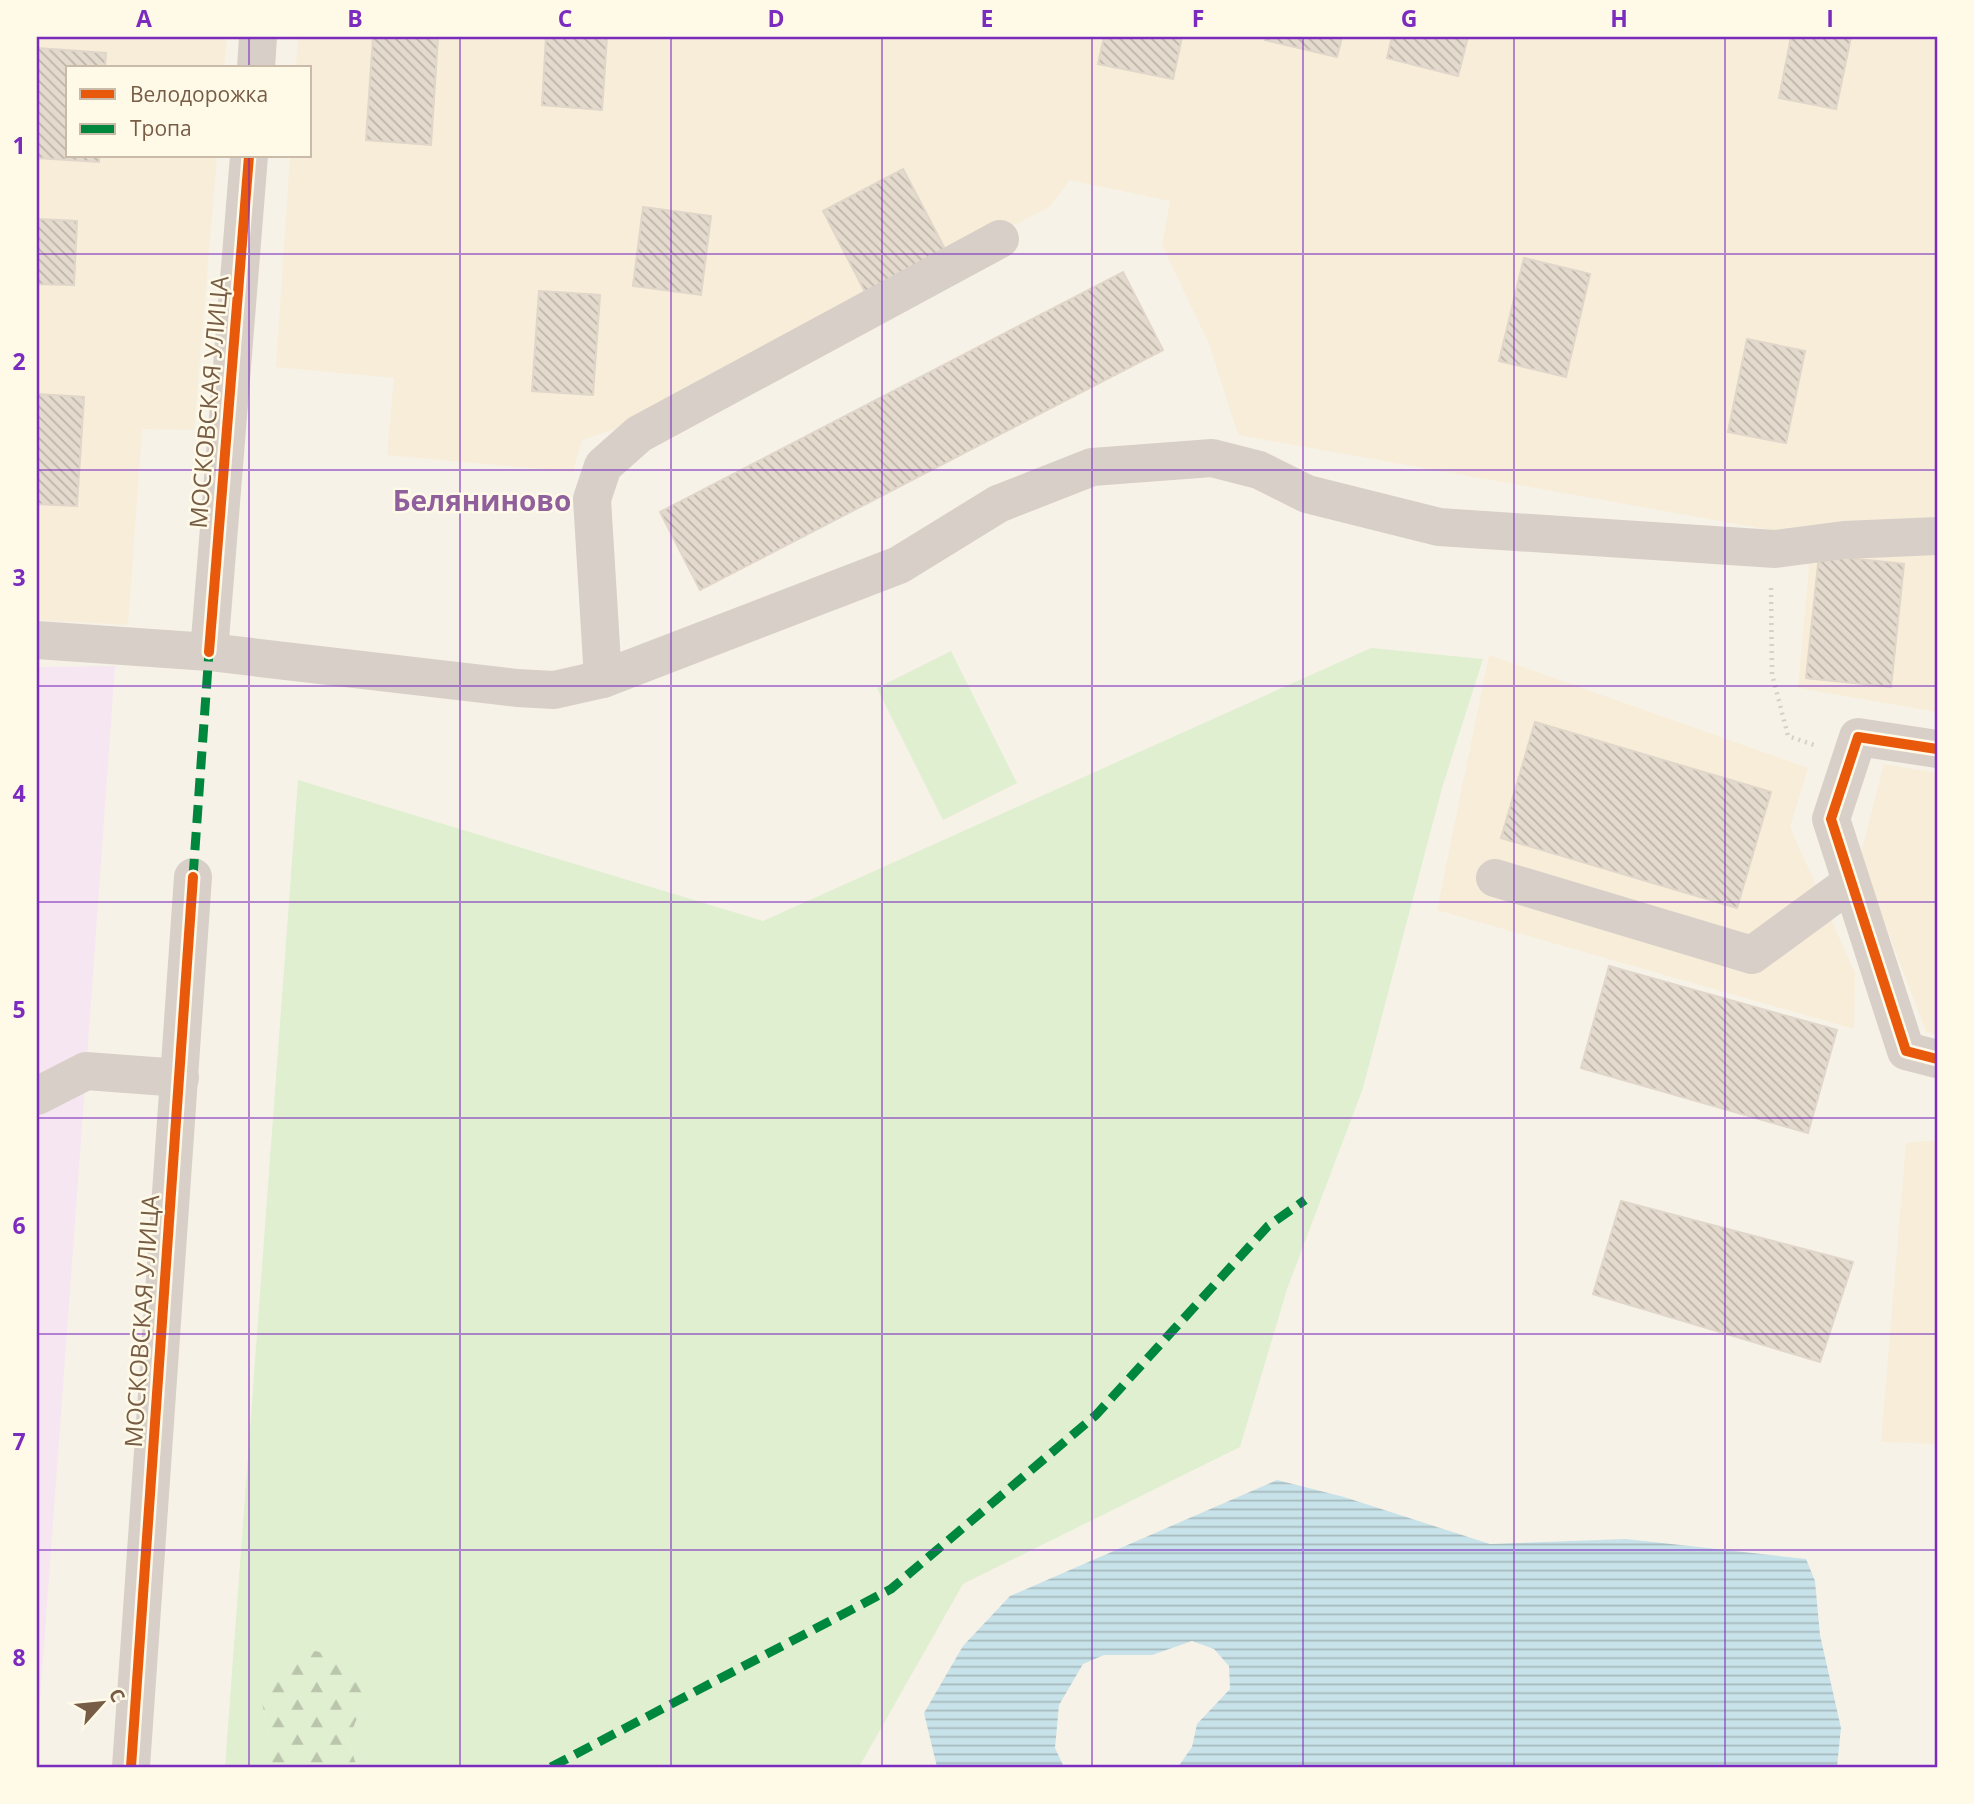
<svg xmlns="http://www.w3.org/2000/svg" width="1974" height="1804" viewBox="0 0 1974 1804" font-family="'Open Sans',sans-serif">
<style>
.residential{fill:#f7edd9}
.education{fill:#f5e6f1}
.green{fill:#dfefd0}
.forest{fill:url(#forest-firs)}
.water{fill:url(#water-rules)}
.building{fill:url(#building-back-hatch);stroke:#e0d6c9;stroke-width:2}
.lines{fill:none;stroke-linecap:round;stroke-linejoin:round}
.path{stroke:#d8d0c8;stroke-width:4.5;stroke-dasharray:2 5;stroke-linecap:butt}
.minor{stroke:#d8d0c8;stroke-width:38}
.quiet{stroke:#00873e;stroke-width:9;stroke-dasharray:18 9;stroke-linecap:butt}
.cycleway-casing{stroke:#fff9e8;stroke-width:15}
.cycleway{stroke:#e8590c;stroke-width:10}
.grid{fill:none;stroke:#7b2cbf;stroke-width:2;stroke-opacity:0.55}
.labels{text-anchor:middle;dominant-baseline:central;stroke-width:5;stroke-linejoin:round;paint-order:stroke}
.street-label{font-size:24px;fill:#775d45;stroke:#fff9e8}
.quarter-label{font-size:28px;font-weight:bold;fill:#8f609b;stroke:#fff9e8}
.neatline{fill:none;stroke:#7b2cbf;stroke-width:2.5}
.grid-label{font-size:23px;text-anchor:middle;font-weight:bold;fill:#7b2cbf}
</style>
<defs>
<pattern id="forest-firs" width="22" height="20" patternUnits="userSpaceOnUse" patternTransform="scale(1.75)"><rect width="22" height="20" fill="#dfefd0"/><path d="M5 1l3.5 6h-7zM16 11l3.5 6h-7z" fill="#bac5ab"/></pattern>
<pattern id="water-rules" width="6" height="5" patternUnits="userSpaceOnUse" patternTransform="scale(1.75)"><rect width="6" height="5" fill="#c7e2e8"/><path d="M0 2.5h6" fill="none" stroke="#a6babe"/></pattern>
<pattern id="building-back-hatch" width="6" height="6" patternUnits="userSpaceOnUse" patternTransform="scale(1.75)"><rect width="6" height="6" fill="#e4dbce"/><path d="M-1 5l2 2M0 0l6 6M5-1l2 2" fill="none" stroke="#beb5a9"/></pattern>
</defs>
<rect width="100%" height="100%" fill="#f7f2e7"/>
<g class="residential">
<path d="M37,37H227L224,68H68V156H217L194,430L142,429L128,625L37,620Z"/>
<path d="M298,37H1937V712L1798,688L1812,533L1771,530L1238,435L1209,344L1162,245L1170,201L1070,180L1049,207L633,423L582,440L573,472L387,455L394,378L276,367L290,156H310V68H296Z"/>
<path d="M1489,655L1808,768L1790,827L1855,973L1854,1029L1437,910Z"/>
<path d="M1884,764L1937,773V1035L1926,1032L1860,857Z"/>
<path d="M1937,1140V1444L1881,1442L1906,1143Z"/>
</g>
<path class="education" d="M115,666L86,1071L37,1741V667Z"/>
<g class="green">
<path d="M1371,648L1483,659L1442,788L1363,1088L1287,1289L1240,1447L963,1584L859,1767H357L348,1740L365,1699H261L271,1743L263,1767H225L298,780L763,921Z"/>
<path d="M951,651L1017,783L943,820L877,688Z"/>
</g>
<path class="forest" d="M316,1651L340,1659L361,1675L365,1699L348,1740L357,1767H263L271,1743L261,1699L292,1658Z"/>
<path class="water" d="M1277,1480L1344,1497L1490,1544L1626,1539L1806,1559L1815,1581L1820,1635L1841,1728L1837,1767H1178L1192,1747L1197,1724L1230,1689L1229,1666L1214,1649L1192,1641L1152,1655H1104L1083,1664L1059,1705L1055,1748L1064,1767H937L924,1713L963,1646L1010,1596Z"/>
<g class="building">
<path d="M373,37H438L431,145L366,140Z"/>
<path d="M546,37H607L602,110L542,105Z"/>
<path d="M1104,37H1182L1173,79L1098,64Z"/>
<path d="M1266,37H1342L1337,57L1265,40Z"/>
<path d="M1392,37H1468L1458,76L1387,58Z"/>
<path d="M1791,37H1851L1836,109L1779,98Z"/>
<path d="M37,48L106,53L105,68H68V156H99V162L37,158Z"/>
<path d="M903,169L945,249L865,292L823,211Z"/>
<path d="M643,207L711,216L701,295L633,286Z"/>
<path d="M37,219L77,221L74,285L37,284Z"/>
<path d="M1524,258L1590,274L1566,377L1499,361Z"/>
<path d="M1123,272L1163,350L700,590L660,512Z"/>
<path d="M539,291L600,295L593,395L532,391Z"/>
<path d="M1747,339L1805,351L1786,443L1728,432Z"/>
<path d="M37,394L84,397L77,506L37,504Z"/>
<path d="M1819,555L1904,564L1891,687L1806,678Z"/>
<path d="M1535,722L1771,792L1737,908L1501,838Z"/>
<path d="M1609,966L1837,1030L1808,1133L1581,1068Z"/>
<path d="M1621,1201L1853,1262L1820,1362L1593,1294Z"/>
</g>
<g class="lines">
<path class="path" d="M1771,588L1772,674L1788,736L1814,745"/>
<g class="minor">
<path d="M256,68L258,37"/>
<path d="M37,640L209,652L517,688L554,690L603,679L899,565L998,504L1092,467L1212,458L1259,470L1307,494L1439,527L1775,549L1844,540L1937,536"/>
<path d="M209,652L249,156"/>
<path d="M603,679L592,499L603,466L639,434L1000,239"/>
<path d="M1937,749L1858,737L1831,819L1906,1051L1937,1059"/>
<path d="M1495,878L1752,955L1849,884"/>
<path d="M37,1096L86,1071L180,1078"/>
<path d="M131,1767L193,877"/>
</g>
<g class="quiet">
<path d="M193,877L209,652"/>
<path d="M551,1767L891,1589L1096,1415L1268,1226L1305,1200"/>
</g>
<g class="cycleway-casing">
<g id="cycleway">
<path d="M209,652L249,156"/>
<path d="M1937,749L1858,737L1831,819L1906,1051L1937,1059"/>
<path d="M131,1767L193,877"/>
</g>
</g>
<use href="#cycleway" class="cycleway"/>
</g>
<path class="grid" d="M249,37V68M460,37V1767M671,37V1767M882,37V1767M1092,37V1767M1303,37V1767M1514,37V1767M1725,37V1767M249,156V1767M37,254H1937M37,470H1937M37,686H1937M37,902H1937M37,1118H1937M37,1334H1937M37,1550H1937"/>
<g class="labels">
<g class="street-label">
<text transform="translate(208 402) rotate(-85)">МОСКОВСКАЯ УЛИЦА</text>
<text transform="translate(141 1321) rotate(-86)">МОСКОВСКАЯ УЛИЦА</text>
</g>
<g class="quarter-label">
<text x="482" y="500">Беляниново</text>
</g>
</g>
<rect width="1974" height="1804" fill="none" stroke="#fff9e8" stroke-width="77"/>
<rect x="66" y="66" width="245" height="91" fill="#fff9e8" stroke="#c9bba7" stroke-width="2"/>
<rect x="80" y="89" width="35" height="10" fill="#e8590c" stroke="#c9bba7" stroke-width="2"/>
<text x="130" y="102" font-size="21" fill="#775d45">Велодорожка</text>
<rect x="80" y="124" width="35" height="10" fill="#00873e" stroke="#c9bba7" stroke-width="2"/>
<text x="130" y="136" font-size="21" fill="#775d45">Тропа</text>
<g transform="translate(102 1703) rotate(63)" stroke="#fff9e8" stroke-width="5" paint-order="stroke">
<path d="M0-5L12 26L0 18L-12 26Z" fill="#775d45"/>
<text y="-10" font-size="19" font-weight="bold" text-anchor="middle" fill="#775d45">С</text>
</g>
<rect x="38" y="38" width="1898" height="1728" class="neatline"/>
<g class="grid-label">
<text x="144" y="27">A</text>
<text x="355" y="27">B</text>
<text x="565" y="27">C</text>
<text x="776" y="27">D</text>
<text x="987" y="27">E</text>
<text x="1198" y="27">F</text>
<text x="1409" y="27">G</text>
<text x="1619" y="27">H</text>
<text x="1830" y="27">I</text>
<text x="19" y="154">1</text>
<text x="19" y="370">2</text>
<text x="19" y="586">3</text>
<text x="19" y="802">4</text>
<text x="19" y="1018">5</text>
<text x="19" y="1234">6</text>
<text x="19" y="1450">7</text>
<text x="19" y="1666">8</text>
</g>
</svg>
